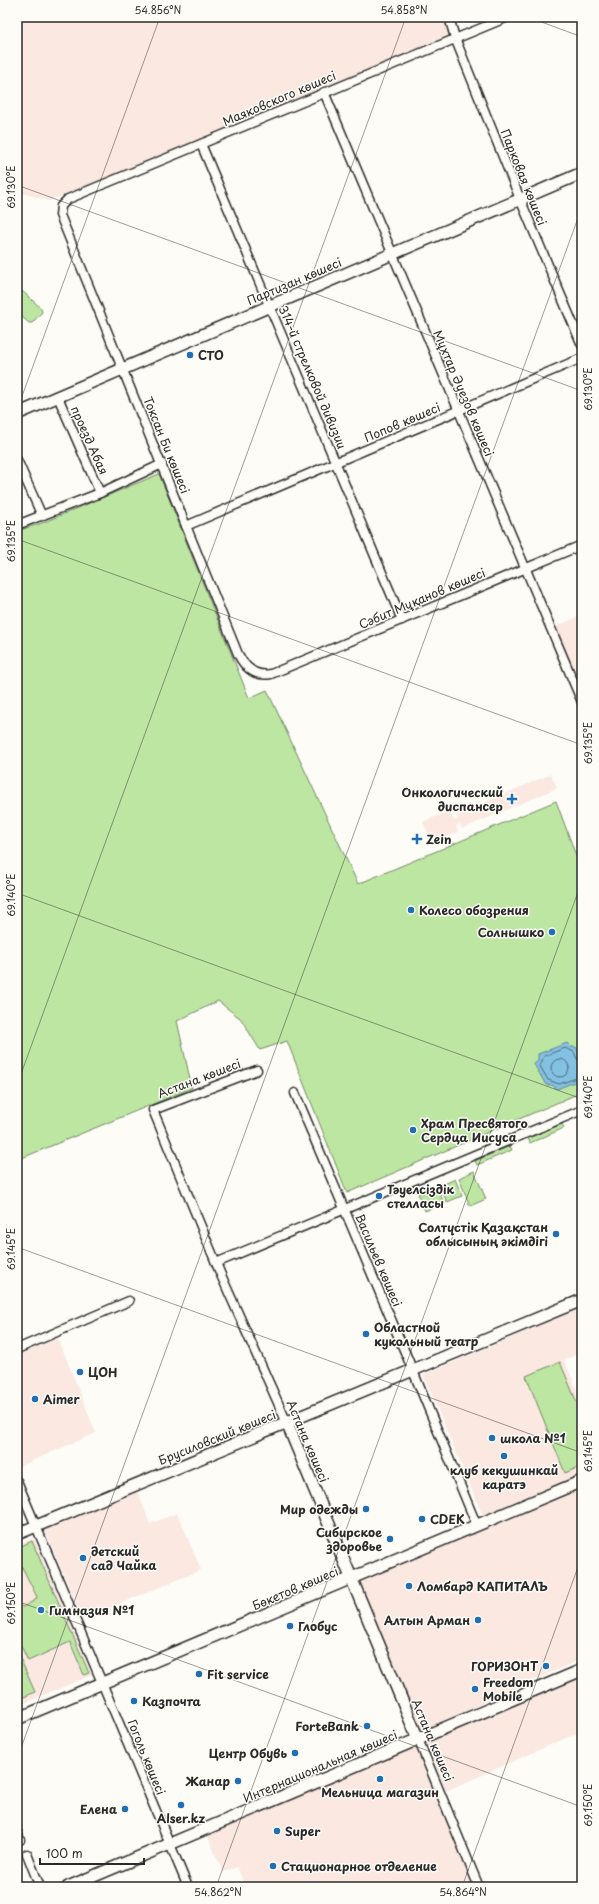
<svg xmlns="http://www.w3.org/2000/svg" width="599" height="1904" viewBox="0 0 599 1904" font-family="'Playpen Sans',sans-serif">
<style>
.built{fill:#fae8e1}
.green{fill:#bde6a2;stroke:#748866}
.water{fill:#83c1e3;stroke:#608599}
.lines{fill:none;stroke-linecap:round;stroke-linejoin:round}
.shore{stroke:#4e6775;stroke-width:1}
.street-casing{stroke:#2b2b2b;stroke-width:11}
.secondary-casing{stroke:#2b2b2b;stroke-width:14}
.street{stroke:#fdfcf7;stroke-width:8}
.secondary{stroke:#fdfcf7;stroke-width:11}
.ticks{fill:none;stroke:#2b2b2b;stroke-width:1;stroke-opacity:0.45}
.poi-dot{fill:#1f6fb2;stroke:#fdfcf7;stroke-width:1.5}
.labels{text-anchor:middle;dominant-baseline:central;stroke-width:3;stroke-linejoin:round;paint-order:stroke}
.street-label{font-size:12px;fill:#2b2b2b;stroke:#fdfcf7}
.poi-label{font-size:12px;font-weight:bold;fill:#2b2b2b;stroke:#fdfcf7;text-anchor:start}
.neatline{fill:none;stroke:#2b2b2b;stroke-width:1.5}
.ticks-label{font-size:10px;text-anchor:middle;fill:#2b2b2b}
</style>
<rect width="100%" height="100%" fill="#fdfcf7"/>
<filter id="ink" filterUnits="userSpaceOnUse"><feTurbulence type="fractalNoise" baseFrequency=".025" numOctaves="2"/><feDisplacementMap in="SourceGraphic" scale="8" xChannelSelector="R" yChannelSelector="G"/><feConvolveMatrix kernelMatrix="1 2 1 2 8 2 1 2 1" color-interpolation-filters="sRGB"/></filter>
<g filter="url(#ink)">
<g class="built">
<path d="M17,17H445L450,36L49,201L17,191Z"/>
<path d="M582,615V691L555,627Z"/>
<path d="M551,774L557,788L462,829L460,824L456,826L458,832L433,843L423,822L449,811L454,821L458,819L456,815Z"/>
<path d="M582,1308V1352L564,1360L582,1401V1474L483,1516L423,1375Z"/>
<path d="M58,1338L96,1433L18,1467L17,1463V1355Z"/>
<path d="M582,1486V1659L420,1731L359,1581Z"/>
<path d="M137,1490L150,1524L177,1513L201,1570L83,1619L44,1528Z"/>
<path d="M34,1538L92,1675L17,1706V1545Z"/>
<path d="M582,1674V1731L446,1791L426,1743Z"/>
<path d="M416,1746L475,1887H246L237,1867L223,1872L207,1835Z"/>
</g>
<g class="green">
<path d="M18,291H22L41,308L42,312L32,323H29L17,313Z"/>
<path d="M159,474L249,698L267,690L358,884L556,801L582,872V1092L347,1193L287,1041L260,1050L241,1019L218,1001L177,1021L192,1088L17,1160V531L42,523Z"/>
<path d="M562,1124L564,1128L530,1143L528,1138Z"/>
<path d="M510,1146L512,1150L477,1165L475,1161Z"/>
<path d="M474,1171L486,1199L470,1206L459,1178Z"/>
<path d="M455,1179L462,1196L447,1202L440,1186Z"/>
<path d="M437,1187L444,1203L425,1211L418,1194Z"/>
<path d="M560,1362L582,1415V1466L565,1473L526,1376Z"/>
<path d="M32,1541L89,1673L84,1675L70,1642L28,1661L17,1637V1601L19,1605L23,1607L35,1600L37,1597L21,1565L17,1564V1548Z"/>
<path d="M20,1658L35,1692L17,1700V1659Z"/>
</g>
<path class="water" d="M567,1043L571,1047H576L582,1060V1079L557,1089L552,1085H546L534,1064L538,1061V1054Z"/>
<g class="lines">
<g class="shore">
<circle cx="560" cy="1068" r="9"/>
<path d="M582,1060L577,1059L574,1052L565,1048L544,1056L540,1066L548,1080L559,1084L582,1076"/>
</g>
<g class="street-casing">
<g id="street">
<path d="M449,17L455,38L520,199L582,345"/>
<path d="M508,17L68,199L61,206L60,215L238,654C245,668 255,677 271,674L582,545"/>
<path d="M324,92L582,702"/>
<path d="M201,144L402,620"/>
<path d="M58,397L100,493"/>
<path d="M17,460L42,516"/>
<path d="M17,525L100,493L162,464"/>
<path d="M186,526L582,358"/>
<path d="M257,1070L153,1110L221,1275L287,1423"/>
<path d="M295,1093L413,1371L477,1526"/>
<path d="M216,1263L582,1110"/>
<path d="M17,1349L129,1301"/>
<path d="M17,1481L188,1887"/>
<path d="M418,1739L479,1887"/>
<path d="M17,1832L20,1840"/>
<path d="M27,1854L40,1887"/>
</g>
</g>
<g class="secondary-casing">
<g id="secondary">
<path d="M17,414L582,173"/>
<path d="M287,1423L418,1739"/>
<path d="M17,1534L582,1300"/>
<path d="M17,1719L582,1481"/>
<path d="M68,1887L582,1670"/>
</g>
</g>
<use href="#street" class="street"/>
<use href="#secondary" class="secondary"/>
</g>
</g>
<path class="ticks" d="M528,17L582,37M17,185L582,391M17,410L160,17M17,539L582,745M17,893L582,1099M17,1085L406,17M17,1247L582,1453M17,1601L582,1807M17,1759L582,207M216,1887L582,881M462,1887L582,1556"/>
<g class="poi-dot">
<circle cx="190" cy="355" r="4"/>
<path d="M510 793h4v4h4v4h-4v4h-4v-4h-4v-4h4z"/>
<path d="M415 833h4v4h4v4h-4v4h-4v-4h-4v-4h4z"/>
<circle cx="411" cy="910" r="4"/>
<circle cx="552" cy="932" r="4"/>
<circle cx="413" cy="1130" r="4"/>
<circle cx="379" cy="1196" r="4"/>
<circle cx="556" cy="1234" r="4"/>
<circle cx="366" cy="1334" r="4"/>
<circle cx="80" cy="1372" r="4"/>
<circle cx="35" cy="1399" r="4"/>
<circle cx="492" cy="1438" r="4"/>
<circle cx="504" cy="1456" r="4"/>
<circle cx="366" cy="1509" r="4"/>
<circle cx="422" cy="1519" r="4"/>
<circle cx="390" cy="1539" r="4"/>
<circle cx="83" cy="1558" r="4"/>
<circle cx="409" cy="1586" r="4"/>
<circle cx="41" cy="1610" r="4"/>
<circle cx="478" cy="1620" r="4"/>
<circle cx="290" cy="1626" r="4"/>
<circle cx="546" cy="1666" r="4"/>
<circle cx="199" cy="1674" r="4"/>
<circle cx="475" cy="1689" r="4"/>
<circle cx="134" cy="1701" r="4"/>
<circle cx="367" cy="1726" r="4"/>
<circle cx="295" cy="1753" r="4"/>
<circle cx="380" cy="1779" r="4"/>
<circle cx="238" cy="1781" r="4"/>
<circle cx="181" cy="1805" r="4"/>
<circle cx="125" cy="1809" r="4"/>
<circle cx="277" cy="1831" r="4"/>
<circle cx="273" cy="1866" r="4"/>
</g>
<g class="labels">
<g class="street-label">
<text transform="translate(279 98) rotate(-23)">Маяковского көшесі</text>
<text transform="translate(524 177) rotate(68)">Парковая көшесі</text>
<text transform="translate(294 281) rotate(-23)">Партизан көшесі</text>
<text transform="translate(313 377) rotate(67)">314-й стрелковой дивизии</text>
<text transform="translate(464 393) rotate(67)">Мұхтар Әуезов көшесі</text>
<text transform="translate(402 422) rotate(-23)">Попов көшесі</text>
<text transform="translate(90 440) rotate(66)">проезд Абая</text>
<text transform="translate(167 445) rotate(68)">Токсан Би көшесі</text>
<text transform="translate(422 598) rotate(-23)">Сәбит Мұқанов көшесі</text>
<text transform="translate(199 1078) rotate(-21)">Астана көшесі</text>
<text transform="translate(379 1260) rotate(67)">Васильев көшесі</text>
<text transform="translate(217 1437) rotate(-22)">Брусиловский көшесі</text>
<text transform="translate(308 1441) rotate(67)">Астана көшесі</text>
<text transform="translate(295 1588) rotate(-23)">Бөкетов көшесі</text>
<text transform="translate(433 1740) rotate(67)">Астана көшесі</text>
<text transform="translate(147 1757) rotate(68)">Гоголь көшесі</text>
<text transform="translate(320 1766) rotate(-23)">Интернациональная көшесі</text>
</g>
<g class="poi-label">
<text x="198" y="355">СТО</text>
<text x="503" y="792" text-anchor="end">Онкологический<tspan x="503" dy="14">диспансер</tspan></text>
<text x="426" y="839">Zein</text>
<text x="419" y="910">Колесо обозрения</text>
<text x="544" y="932" text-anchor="end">Солнышко</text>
<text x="421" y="1123">Храм Пресвятого<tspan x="421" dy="14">Сердца Иисуса</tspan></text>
<text x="387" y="1189">Тәуелсіздік<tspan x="387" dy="14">стелласы</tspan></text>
<text x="548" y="1227" text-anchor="end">Солтүстік Қазақстан<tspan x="548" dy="14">облысының әкімдігі</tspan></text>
<text x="374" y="1327">Областной<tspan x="374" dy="14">кукольный театр</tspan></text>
<text x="88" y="1372">ЦОН</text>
<text x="43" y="1399">Aimer</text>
<text x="500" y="1438">школа №1</text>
<text x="504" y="1470" text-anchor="middle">клуб кекушинкай<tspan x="504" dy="14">каратэ</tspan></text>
<text x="358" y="1509" text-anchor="end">Мир одежды</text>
<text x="430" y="1519">CDEK</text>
<text x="382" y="1532" text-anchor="end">Сибирское<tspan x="382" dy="14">здоровье</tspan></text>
<text x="91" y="1551">детский<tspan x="91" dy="14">сад Чайка</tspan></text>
<text x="417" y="1586">Ломбард КАПИТАЛЪ</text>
<text x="49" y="1610">Гимназия №1</text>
<text x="470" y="1620" text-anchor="end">Алтын Арман</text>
<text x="298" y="1626">Глобус</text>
<text x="538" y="1666" text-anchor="end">ГОРИЗОНТ</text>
<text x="207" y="1674">Fit service</text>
<text x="483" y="1682">Freedom<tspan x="483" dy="14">Mobile</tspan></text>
<text x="142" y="1701">Казпочта</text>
<text x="359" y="1726" text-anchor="end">ForteBank</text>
<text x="287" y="1753" text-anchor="end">Центр Обувь</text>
<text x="230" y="1781" text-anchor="end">Жанар</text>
<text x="380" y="1792" text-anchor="middle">Мельница магазин</text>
<text x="117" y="1809" text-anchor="end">Елена</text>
<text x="181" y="1818" text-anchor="middle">Alser.kz</text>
<text x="285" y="1831">Super</text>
<text x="281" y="1866">Стационарное отделение</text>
</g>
</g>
<rect width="599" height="1904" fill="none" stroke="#fdfcf7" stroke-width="44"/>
<path d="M40 1858v6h104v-6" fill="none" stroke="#2b2b2b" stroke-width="2"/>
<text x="46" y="1858" font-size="12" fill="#2b2b2b" stroke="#fdfcf7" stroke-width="3" paint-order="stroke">100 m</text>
<rect x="22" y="22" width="555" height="1860" class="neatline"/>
<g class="ticks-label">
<text x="158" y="14">54.856°N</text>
<text x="404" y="14">54.858°N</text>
<text transform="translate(11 187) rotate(-90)" y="4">69.130°E</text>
<text transform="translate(588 389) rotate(-90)" y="4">69.130°E</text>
<text transform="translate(11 541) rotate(-90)" y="4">69.135°E</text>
<text transform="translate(588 743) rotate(-90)" y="4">69.135°E</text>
<text transform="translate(11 895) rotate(-90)" y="4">69.140°E</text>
<text transform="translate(588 1097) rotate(-90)" y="4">69.140°E</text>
<text transform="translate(11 1249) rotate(-90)" y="4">69.145°E</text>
<text transform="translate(588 1451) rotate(-90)" y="4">69.145°E</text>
<text transform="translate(11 1603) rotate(-90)" y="4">69.150°E</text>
<text transform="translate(588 1805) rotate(-90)" y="4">69.150°E</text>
<text x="218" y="1896">54.862°N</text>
<text x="463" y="1896">54.864°N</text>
</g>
</svg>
